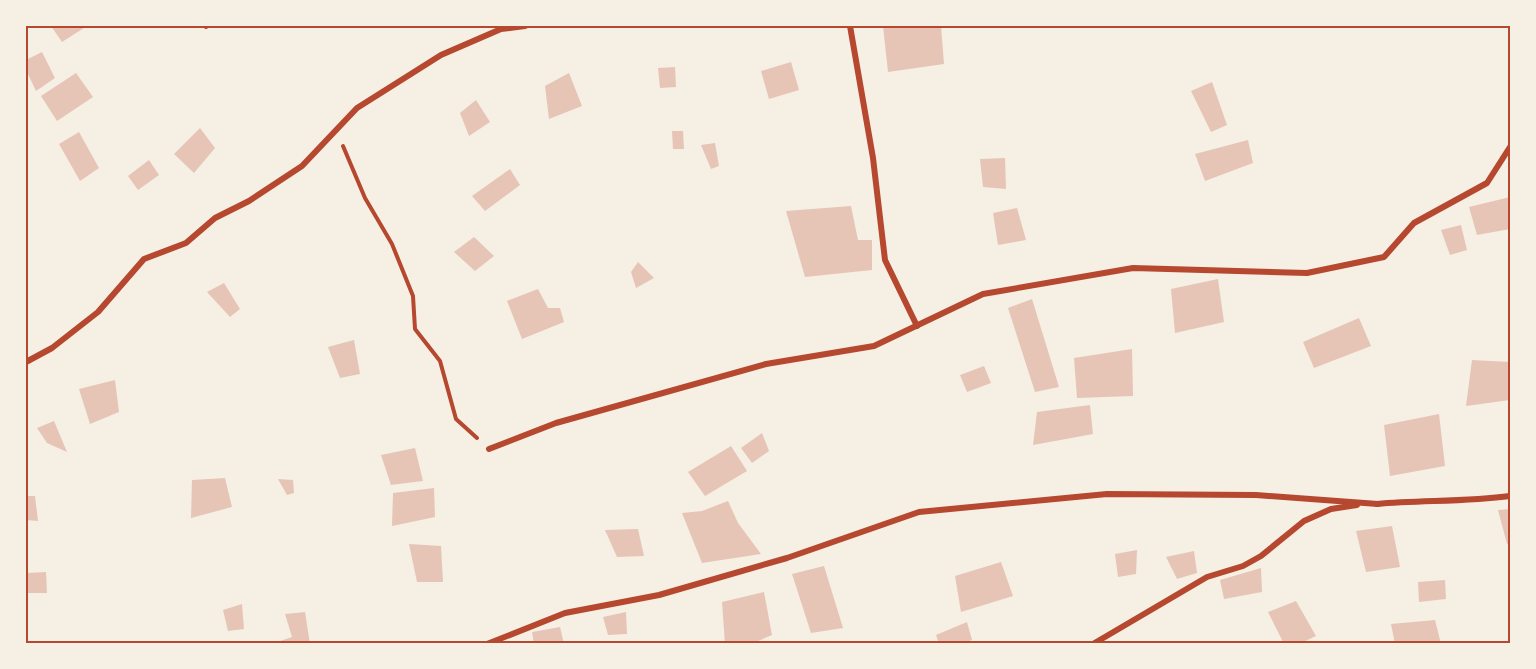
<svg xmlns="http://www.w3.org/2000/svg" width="1536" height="669" viewBox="0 0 1536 669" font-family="'DM Sans',sans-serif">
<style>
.building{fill:#e6c5b7}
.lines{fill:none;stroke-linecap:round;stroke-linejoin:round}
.path{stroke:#b5482f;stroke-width:4}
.minor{stroke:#b5482f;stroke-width:6}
.neatline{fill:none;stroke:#b5482f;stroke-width:2}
</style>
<rect width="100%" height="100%" fill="#f6efe4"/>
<g class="building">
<path d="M51,26H82L84,28L62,42Z"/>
<path d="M883,26H941L944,64L888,72Z"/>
<path d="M42,52L55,78L36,91L26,70V60Z"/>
<path d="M791,62L799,90L769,99L761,71Z"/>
<path d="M675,67L676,87L660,88L658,68Z"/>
<path d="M76,73L93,97L57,121L41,96Z"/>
<path d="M569,73L582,106L549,119L545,86Z"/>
<path d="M1212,82L1227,125L1211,132L1191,91Z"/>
<path d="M476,100L490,122L469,136L460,113Z"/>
<path d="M200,128L215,148L194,173L174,154Z"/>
<path d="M672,131H683L684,149H673Z"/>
<path d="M79,132L99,168L80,181L59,144Z"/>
<path d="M1248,140L1253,163L1205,181L1195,154Z"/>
<path d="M715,143L719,166L711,169L701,145Z"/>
<path d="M1005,158L1006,189L983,187L980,159Z"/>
<path d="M149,160L159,175L138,190L128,176Z"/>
<path d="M510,169L520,185L485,211L472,196Z"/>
<path d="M1510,197V229L1477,235L1469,207Z"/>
<path d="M851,206L858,240H872V270L805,277L786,211Z"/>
<path d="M1017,208L1026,240L998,245L993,213Z"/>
<path d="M1461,225L1467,250L1450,255L1441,230Z"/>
<path d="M474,237L494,256L475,271L454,252Z"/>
<path d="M638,262L654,278L636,288L631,272Z"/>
<path d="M1218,279L1224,322L1175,333L1171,289Z"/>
<path d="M224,283L240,309L230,317L207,292Z"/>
<path d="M538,289L548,308H560L564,322L522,339L507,301Z"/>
<path d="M1032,299L1059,387L1035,392L1008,308Z"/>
<path d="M1359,318L1371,346L1314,368L1303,342Z"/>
<path d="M354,340L360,374L340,378L328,347Z"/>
<path d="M1132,349L1133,396L1077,398L1074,358Z"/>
<path d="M1472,360L1510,362V400L1466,406Z"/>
<path d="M984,366L991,383L967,392L960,375Z"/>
<path d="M115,380L119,412L90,424L79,389Z"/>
<path d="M1090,405L1093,434L1033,445L1037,412Z"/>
<path d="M1439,414L1445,466L1390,476L1384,425Z"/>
<path d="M54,421L67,452L47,443L37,428Z"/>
<path d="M762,433L769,451L752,463L741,448Z"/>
<path d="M731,446L747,471L705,496L688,472Z"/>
<path d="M415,448L423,481L391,485L381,455Z"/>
<path d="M225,478L232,507L191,518L192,480Z"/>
<path d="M278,479L293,480L294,493L287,495Z"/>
<path d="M434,488L435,517L392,526L393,493Z"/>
<path d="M26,496H35L38,521L26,520Z"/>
<path d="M728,501L738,523L761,554L702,563L682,513L702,511Z"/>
<path d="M1510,509V543L1507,544L1498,510Z"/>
<path d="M1392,526L1400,567L1366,572L1356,531Z"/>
<path d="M638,529L644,556L617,557L605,530Z"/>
<path d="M409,544L441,546L443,582H417Z"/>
<path d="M1137,550L1136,574L1118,577L1115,554Z"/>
<path d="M1194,551L1197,573L1177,579L1166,557Z"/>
<path d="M1001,562L1013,596L961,612L955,576Z"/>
<path d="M824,566L843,628L811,633L792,574Z"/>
<path d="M1261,568L1262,592L1224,599L1220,580Z"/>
<path d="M46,572L47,593H26V573Z"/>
<path d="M1445,580L1446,599L1419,602L1418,582Z"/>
<path d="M764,592L772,635L751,644H725L722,602Z"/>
<path d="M1296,601L1316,636L1299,644H1284L1268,612Z"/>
<path d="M242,604L244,629L228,631L223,610Z"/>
<path d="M305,612L310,644H271L292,637L285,614Z"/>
<path d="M626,612L627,634L608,635L603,617Z"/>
<path d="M1435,620L1441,644H1395L1391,624Z"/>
<path d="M967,622L972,640L962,644H939L936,635Z"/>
<path d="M560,627L564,644H534L532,632Z"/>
</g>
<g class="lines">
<g class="path">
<path d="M206,27L208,26"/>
<path d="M343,146L365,198L392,244L413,296L415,329L440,361L456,419L477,438"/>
</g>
<g class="minor">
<path d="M850,26L873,158L885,260L917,326"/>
<path d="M26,362L52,348L98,312L144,259L186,243L215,218L249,201L302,166L357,108L441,55L501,29L525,26"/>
<path d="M489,449L556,423L766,364L874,346L983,294L1133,268L1307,273L1384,257L1414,223L1487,183L1510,147"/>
<path d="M1377,504C1421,500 1466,502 1510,496"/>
<path d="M487,644L565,613L659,595L787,558L919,512L1107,494L1256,495L1378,504"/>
<path d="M1093,644L1207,577L1243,566L1261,556L1304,521L1331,509L1357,505"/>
</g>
</g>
<rect width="1536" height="669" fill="none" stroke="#f6efe4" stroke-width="54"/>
<rect x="27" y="27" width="1482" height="615" class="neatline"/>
</svg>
